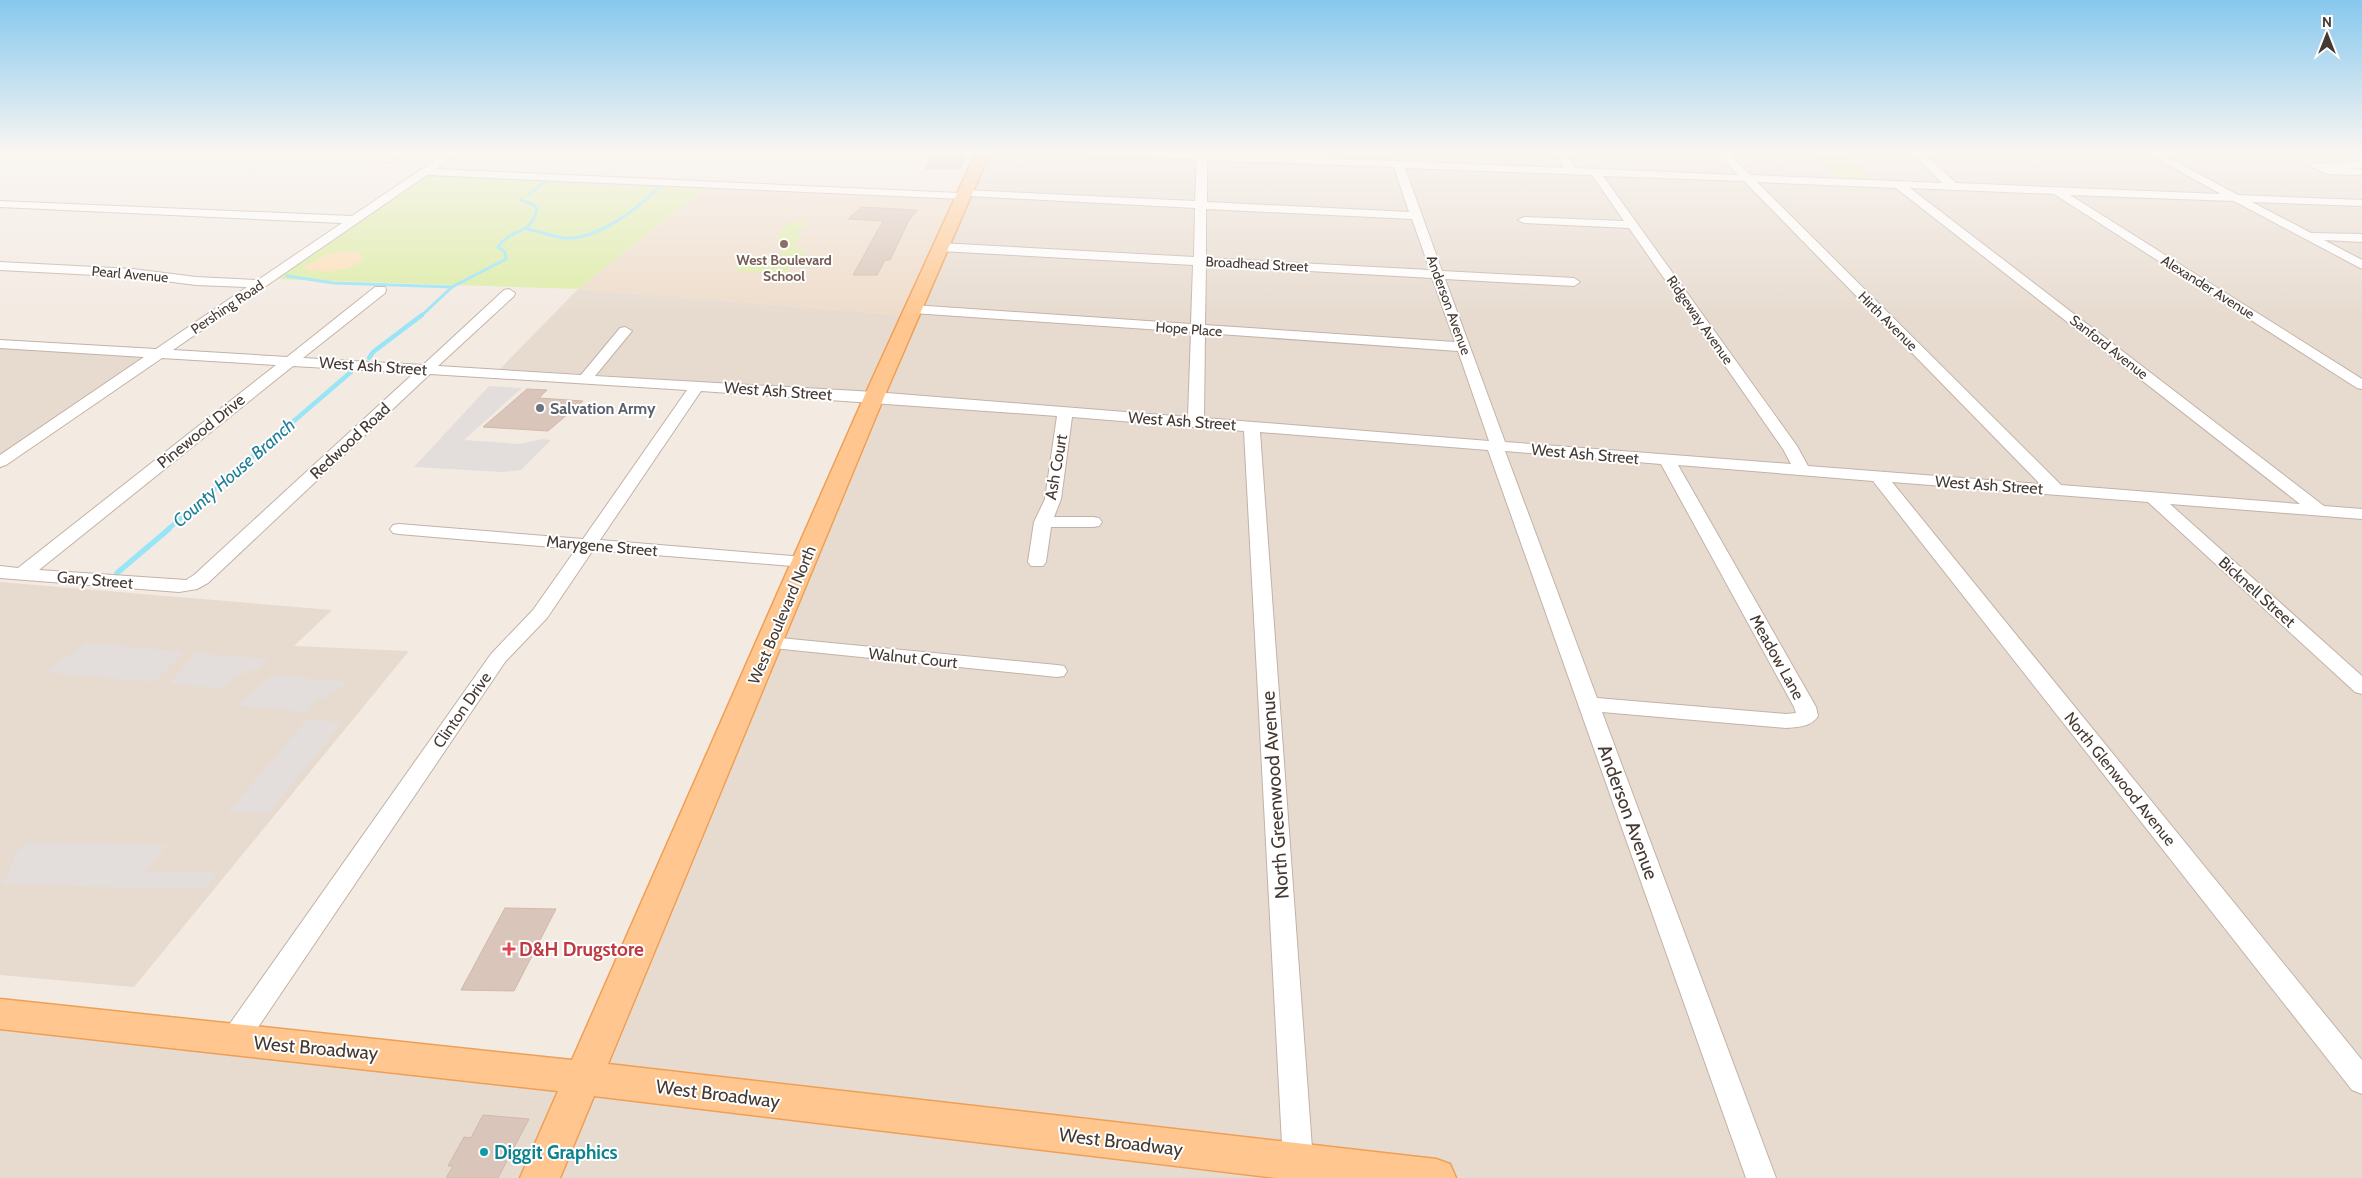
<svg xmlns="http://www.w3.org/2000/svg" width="2362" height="1178" viewBox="0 0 2362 1178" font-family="Cabin,sans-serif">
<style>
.residential{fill:#e7dbcf}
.education{fill:#eedcca}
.green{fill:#dceca6}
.sand{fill:#fcdfb8}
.parking{fill:#e3dedb}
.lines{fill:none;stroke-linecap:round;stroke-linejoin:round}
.stream-far2{stroke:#97e5f7;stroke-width:3}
.stream-far1{stroke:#97e5f7;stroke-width:4.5}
.stream{stroke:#97e5f7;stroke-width:5.5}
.building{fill:#d9c5b9;stroke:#d1b9a9}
.minor-casing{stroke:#c2b2a7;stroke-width:2}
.major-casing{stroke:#ef9f54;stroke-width:3}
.minor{fill:#fff;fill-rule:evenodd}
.major{fill:#ffc78f;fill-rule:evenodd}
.education-dot{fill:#8d6e63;stroke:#fff;stroke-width:2}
.worship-dot{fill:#6b7280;stroke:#fff;stroke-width:2}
.health-dot{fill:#e0444e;stroke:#fff;stroke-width:2}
.culture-dot{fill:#0f9aa8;stroke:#fff;stroke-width:2}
.labels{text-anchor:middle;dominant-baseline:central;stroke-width:4;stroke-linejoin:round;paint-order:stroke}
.far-education-label{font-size:14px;font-weight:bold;fill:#785e54;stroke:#fff}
.far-street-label{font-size:14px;fill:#453932;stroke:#fff}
.street-label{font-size:16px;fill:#453932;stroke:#fff}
.worship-label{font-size:16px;font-weight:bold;fill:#5b616d;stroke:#fff;text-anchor:start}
.water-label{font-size:18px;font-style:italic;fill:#1f7f98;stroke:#fff}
.near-street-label{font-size:19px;fill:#453932;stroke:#fff}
.near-health-label{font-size:19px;font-weight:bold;fill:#be3a42;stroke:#fff;text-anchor:start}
.near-culture-label{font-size:19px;font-weight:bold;fill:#0d838f;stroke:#fff;text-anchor:start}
</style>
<rect width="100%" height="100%" fill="#f3eae2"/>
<g class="residential">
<path d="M987,152H2362V1178H0V1028L597,1095Z"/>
<path d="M578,289L902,315L867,392L500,369Z"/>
<path d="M0,347L163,357L0,469Z"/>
<path d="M0,582L332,610L294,646L409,651L134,987L0,975Z"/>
</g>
<path class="education" d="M706,187L953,198L902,315L578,289Z"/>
<g class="green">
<path d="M1809,152H1844L1871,180L1837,179Z"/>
<path d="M426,175L706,187L578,289L275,279Z"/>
<path d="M791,221L808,222L796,234L801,236L794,249L807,250L785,273L735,271C748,258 760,257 777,257L785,249L779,248L784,242L778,240L781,230Z"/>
</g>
<path class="sand" d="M351,251L359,253L364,259C347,273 327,272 306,270L304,267L328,254Z"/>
<g class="parking">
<path d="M561,181L648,184L633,187L560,183Z"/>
<path d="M489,386L522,388L464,440L520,444L542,439L551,440L521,470L503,472L414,467Z"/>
<path d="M87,643L184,652L154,682L43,672Z"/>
<path d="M196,653L268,659L258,668L233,678L222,689L170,683Z"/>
<path d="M273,675L347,682L340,689L314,702L307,712L235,705Z"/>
<path d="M307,720L342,722L269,813L228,812Z"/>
<path d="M27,842L167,845L144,872L218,873L206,889L1,884L8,876L15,854Z"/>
</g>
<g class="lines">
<g class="stream-far2">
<path d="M529,194L546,181"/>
<path d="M527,229C540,231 552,237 565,238C598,240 639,208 661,185"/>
<path d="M287,276L334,283L452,287L421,316"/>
<path d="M452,287L506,259L505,252L498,247C511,227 531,237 537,209L534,205L521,200"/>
</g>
<g class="stream-far1">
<path d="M369,358L373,352L422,315"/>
<path d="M167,530L351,372"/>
</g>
<path class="stream" d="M117,573L169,529"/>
</g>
<g class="building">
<path d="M932,156H966L960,169H925Z"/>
<path d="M861,207L917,210L908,222L890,260H885L877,275H853L883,221L848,219Z"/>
<path d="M527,389L547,390L539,398L583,401L548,431L483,427Z"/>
<path d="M505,908L556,909L514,991L461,990Z"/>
<path d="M483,1115L529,1119L498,1178H446L453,1166H448L464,1137L471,1138Z"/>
</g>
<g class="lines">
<g class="minor-casing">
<g id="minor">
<path d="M391,152H404L388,162H380V158Z"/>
<path d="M447,152H459L436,169L960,193L965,190L1195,201L1197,159L1092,155L1087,152L1202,153L1564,168L1555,152H1565L1575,168L1738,175L1716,152H1727L1750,175L1942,183L1911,152H1922L1956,183L2221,194L2145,152H2158L2238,195L2362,200V206L2252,202L2311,233L2362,234V242L2324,240L2362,260V269L2234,201L2070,195L2362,379V389L2357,388L2054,194L1910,188L2324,506L2362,509V519L2170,504L2362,676V694L2355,692L2148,502L1892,482L2362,1060V1094L2352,1090L1873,481L1678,465L1816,707L1818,716C1811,727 1798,727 1786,728L1602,712L1776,1178H1746L1488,450L1260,432L1313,1162L1309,1172L1298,1176L1287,1172L1283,1162L1244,431L1072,417L1061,499L1054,517H1093L1099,518L1102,522L1099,526L1093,527H1051L1046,562L1043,566H1031L1028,562L1034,522L1045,499L1057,416L701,391L600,540L804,557L810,558L813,562L810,566L804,567L593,550L547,618L505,662L244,1048L234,1052L224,1048L220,1040L224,1032L491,654L533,610L576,549L399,534L393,533L390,529L393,525L399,524L583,539L687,390L430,374L208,583L197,589L179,592L0,578V566L18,568L276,365L162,358L6,465L0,467V455L144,357L0,348V340L156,349L247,287L196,285L133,277L0,270V262L133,269L196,277L258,280L342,223L0,207V201L352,216ZM1207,160L1394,167L1409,212L1207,202ZM1405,168L1592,175L1624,221L1524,217L1518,220L1524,223L1629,228L1783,449L1791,464L1505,442L1445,279L1574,286L1580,282L1574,278L1442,271ZM427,175L963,199L968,196L1195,208L1194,257L940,243L934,247L940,251L1193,265L1191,324L913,305L906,309L913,313L1191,332L1188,417L874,392L595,376L632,331L625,327L620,328L581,375L438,366L514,296L515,293L509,289L504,290L423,365L303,358L385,293L386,290L385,287H375L287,357L173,350ZM1603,176L1744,181L2040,484L1808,466L1797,446ZM1757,182L1896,188L2300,504L2061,485ZM1206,209L1412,219L1430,270L1206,258ZM1206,265L1432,278L1455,342L1205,325ZM1205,333L1458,351L1489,441L1204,418ZM293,366L414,373L194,575L186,580L39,570ZM1505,451L1661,464L1794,707L1796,713L1786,714L1597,698Z"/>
<path d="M2362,162V168H2349L2362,169V175L2327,174L2310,166L2315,163Z"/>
<path d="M770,637L1057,665L1064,666L1067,671L1064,676L1057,677L763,647L760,643L763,639Z"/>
</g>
</g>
<g class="major-casing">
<path id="major" d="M976,152H990L884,397L608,1064L1436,1159L1450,1164L1456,1178H1277L594,1096L560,1178H520L558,1091L0,1029V999L572,1060L864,397Z"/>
</g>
<use href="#minor" class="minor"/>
<use href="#major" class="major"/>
</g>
<linearGradient id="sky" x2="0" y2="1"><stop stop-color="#87c8ee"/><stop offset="0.48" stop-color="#faf6f2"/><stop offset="1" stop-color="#faf6f2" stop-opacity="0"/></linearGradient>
<rect width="2362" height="317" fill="url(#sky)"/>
<circle class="education-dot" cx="784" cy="244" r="5"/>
<circle class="worship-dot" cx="540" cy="408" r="5"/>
<path class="health-dot" d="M506.5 941.5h5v5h5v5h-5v5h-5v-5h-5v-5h5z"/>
<circle class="culture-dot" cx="484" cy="1152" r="5"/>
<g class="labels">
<g class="far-education-label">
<text x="784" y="260">West Boulevard<tspan x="784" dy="16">School</tspan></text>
</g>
<g class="far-street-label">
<text transform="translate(1257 264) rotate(3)">Broadhead Street</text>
<text transform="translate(130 274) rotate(5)">Pearl Avenue</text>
<text transform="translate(2208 287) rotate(32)">Alexander Avenue</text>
<text transform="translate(1449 305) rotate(70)">Anderson Avenue</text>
<text transform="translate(227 307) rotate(-34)">Pershing Road</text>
<text transform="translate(1700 320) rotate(55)">Ridgeway Avenue</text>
<text transform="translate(1888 321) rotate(45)">Hirth Avenue</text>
<text transform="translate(1189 329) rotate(4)">Hope Place</text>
<text transform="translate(2109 347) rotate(38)">Sanford Avenue</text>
</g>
<g class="street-label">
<text transform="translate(373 366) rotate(4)">West Ash Street</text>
<text transform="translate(778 391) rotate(4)">West Ash Street</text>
<text transform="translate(1182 421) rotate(4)">West Ash Street</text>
<text transform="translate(201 431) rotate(-39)">Pinewood Drive</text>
<text transform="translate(350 441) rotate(-43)">Redwood Road</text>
<text transform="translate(1585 454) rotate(5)">West Ash Street</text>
<text transform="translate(1056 467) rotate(-80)">Ash Court</text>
<text transform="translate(1989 485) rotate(4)">West Ash Street</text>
<text transform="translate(602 546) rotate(5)">Marygene Street</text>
<text transform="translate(95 580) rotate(5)">Gary Street</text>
<text transform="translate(2257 592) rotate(42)">Bicknell Street</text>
<text transform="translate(782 615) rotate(-67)">West Boulevard North</text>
<text transform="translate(1777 657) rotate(61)">Meadow Lane</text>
<text transform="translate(913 658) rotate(6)">Walnut Court</text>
<text transform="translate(462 710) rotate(-55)">Clinton Drive</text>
<text transform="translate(2120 779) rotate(51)">North Glenwood Avenue</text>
</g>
<g class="worship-label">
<text x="550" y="408">Salvation Army</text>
</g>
<g class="water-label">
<text transform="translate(234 473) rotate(-41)">County House Branch</text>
</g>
<g class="near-street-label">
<text transform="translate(1275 795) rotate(-94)">North Greenwood Avenue</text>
<text transform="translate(1628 812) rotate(70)">Anderson Avenue</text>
<text transform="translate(316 1048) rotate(5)">West Broadway</text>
<text transform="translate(718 1094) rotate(7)">West Broadway</text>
<text transform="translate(1121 1142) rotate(7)">West Broadway</text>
</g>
<g class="near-health-label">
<text x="519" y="949">D&amp;H Drugstore</text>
</g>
<g class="near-culture-label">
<text x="494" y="1152">Diggit Graphics</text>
</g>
</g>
<g transform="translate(2327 35)" stroke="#ffffff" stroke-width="4" paint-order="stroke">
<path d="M0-4L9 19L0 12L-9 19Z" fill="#453932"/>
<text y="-8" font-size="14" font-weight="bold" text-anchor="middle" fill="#453932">N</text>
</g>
</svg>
